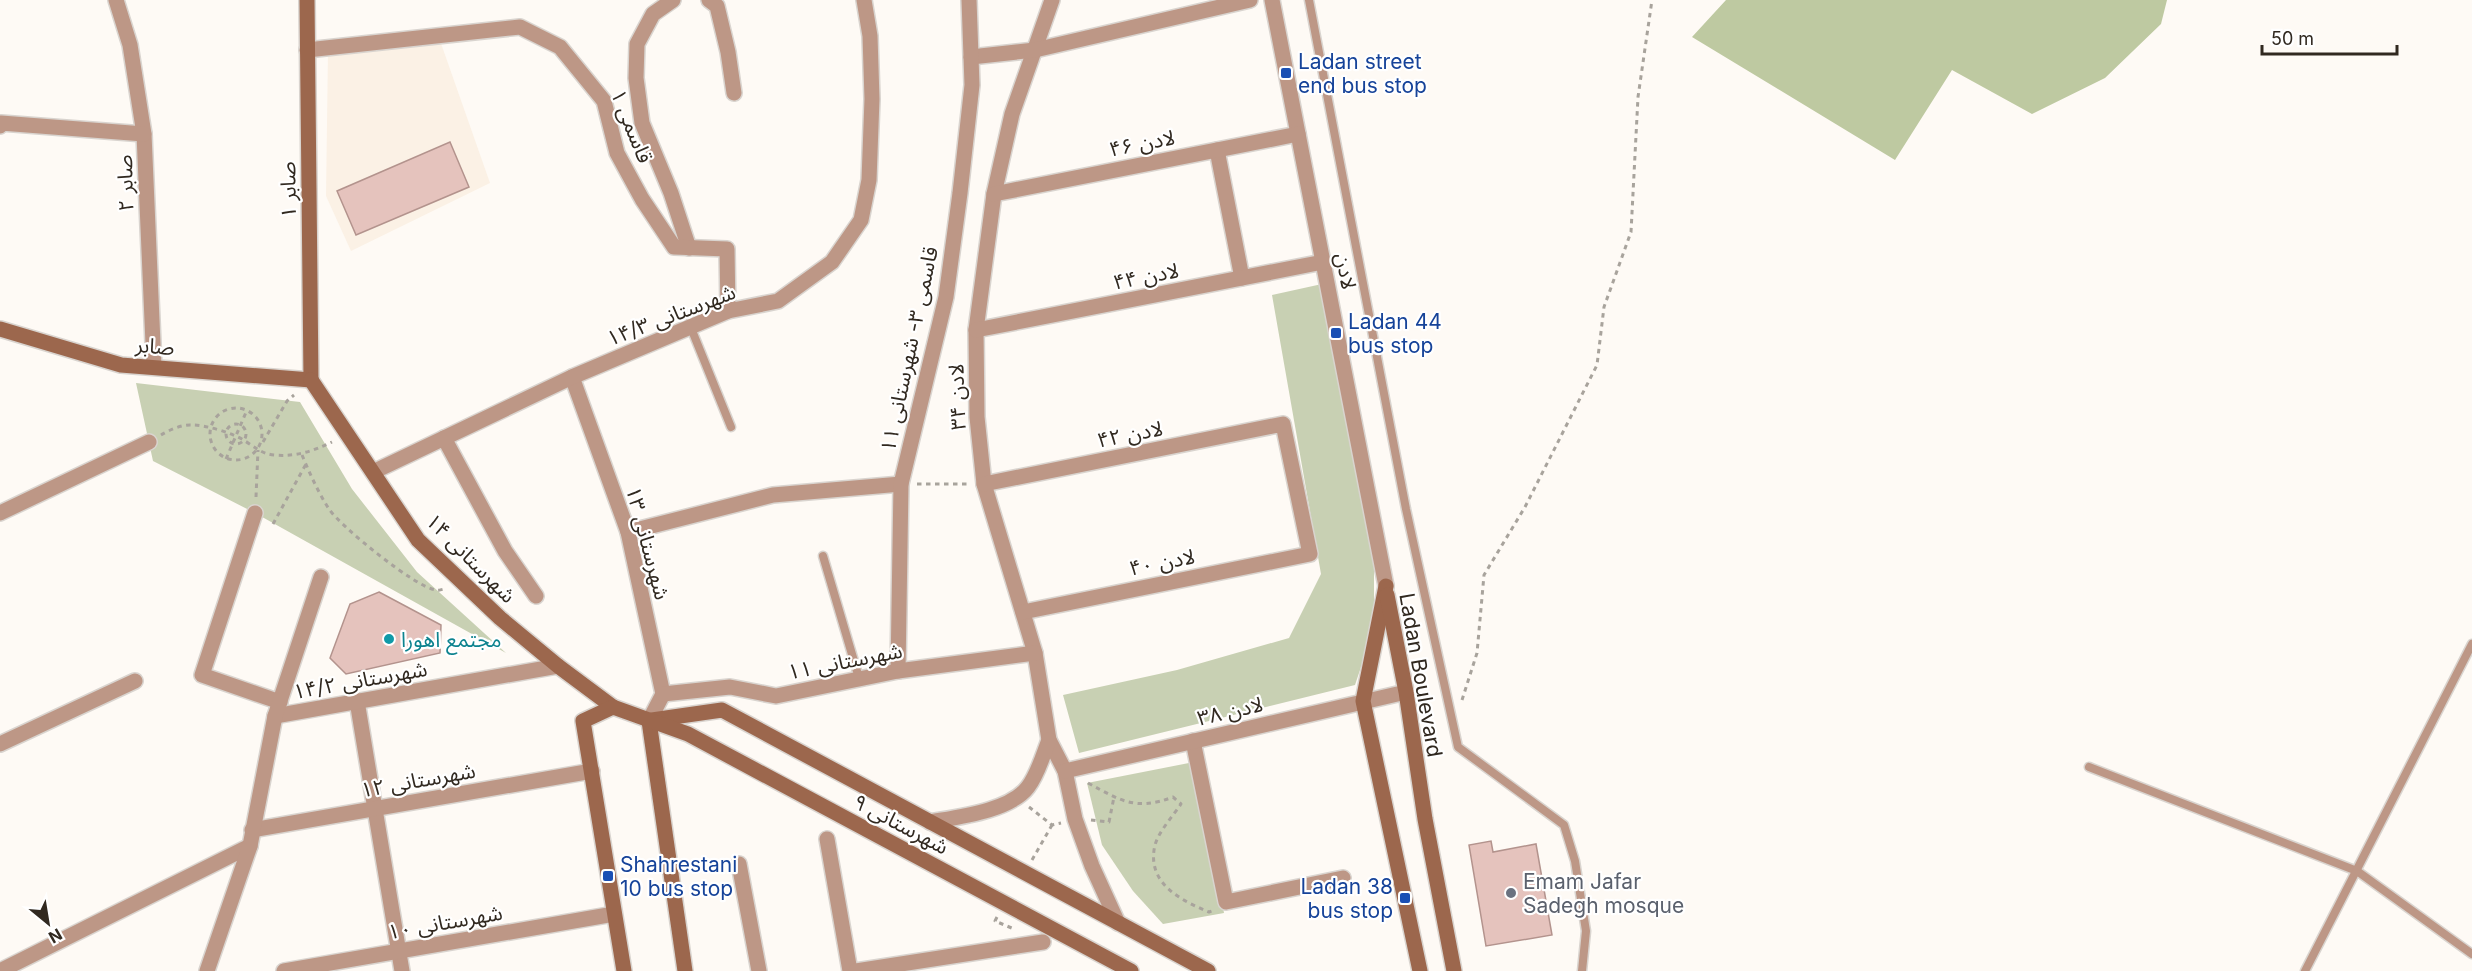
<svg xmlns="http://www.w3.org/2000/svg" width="2472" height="971" viewBox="0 0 2472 971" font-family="Inter,'Noto Sans Arabic',sans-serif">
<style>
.built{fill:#fbf1e5}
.green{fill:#c8d0b3}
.forest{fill:#bec9a1}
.building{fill:#e5c3bd;stroke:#b3938d;stroke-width:1.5}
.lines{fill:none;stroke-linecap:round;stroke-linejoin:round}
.lane-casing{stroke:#d9d4cf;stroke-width:11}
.street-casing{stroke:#d9d4cf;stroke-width:18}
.secondary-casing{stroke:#d9d4cf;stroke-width:18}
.path{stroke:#a8a39c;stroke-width:3;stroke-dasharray:4.5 4.5;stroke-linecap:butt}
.lane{stroke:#bd9786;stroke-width:8}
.street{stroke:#bd9786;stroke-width:15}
.secondary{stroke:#9c674d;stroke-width:15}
.transit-dot{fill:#1a4fb4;stroke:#fff;stroke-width:2}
.culture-dot{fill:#0f9aa8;stroke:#fff;stroke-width:2}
.worship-dot{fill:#6b7280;stroke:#fff;stroke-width:2}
.labels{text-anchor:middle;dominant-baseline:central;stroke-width:4.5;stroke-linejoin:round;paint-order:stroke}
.transit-label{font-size:21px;fill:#164399;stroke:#fff;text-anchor:start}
.street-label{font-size:21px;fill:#312920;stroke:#fff}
.culture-label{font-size:21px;fill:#0d838f;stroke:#fff;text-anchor:start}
.worship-label{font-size:21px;fill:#5b616d;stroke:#fff;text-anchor:start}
</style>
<rect width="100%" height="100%" fill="#fefaf5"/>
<path class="built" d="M437,32L490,183L351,251L326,196L328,50L381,51Z"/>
<g class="green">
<path d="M1322,284L1374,551V628L1355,685L1079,753L1063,695L1177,670L1289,638L1321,574L1272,295Z"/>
<path d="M136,383L300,402L352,489L417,572L506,653L255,513L153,461Z"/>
<path d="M1194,762L1224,913L1163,924L1133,891L1102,845L1087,783Z"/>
</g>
<path class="forest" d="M1726,0H2167L2161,24L2105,78L2032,114L1952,70L1895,160L1692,37Z"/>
<g class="building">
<path d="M450,142L469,187L356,235L337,191Z"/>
<path d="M379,592L441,625L440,653L346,674L330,658L350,604Z"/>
<path d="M1491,841L1493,852L1536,844L1552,935L1486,946L1469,845Z"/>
</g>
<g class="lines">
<g class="lane-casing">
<g id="lane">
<path d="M1309,0L1406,509L1458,747L1564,825L1575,861L1586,931L1582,971"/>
<path d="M691,328L731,427"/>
<path d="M823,556L859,678"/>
<path d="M2089,767L2357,871L2472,954"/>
<path d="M2305,971L2472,644"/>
</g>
</g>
<g class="street-casing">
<g id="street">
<path d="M116,0L130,45L144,134L154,367"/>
<path d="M673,0L653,14L637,44L636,78L642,123L671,193L689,248"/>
<path d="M709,0L717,6L728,52L734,93"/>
<path d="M1052,0L1012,114L994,194L976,330L977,417L984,484L1035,653L1049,740L1065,771L1075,819L1092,866L1118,923"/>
<path d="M1272,0L1386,586"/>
<path d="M307,50L520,27L560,47L604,101L617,153L642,199L674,247L727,249L728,311"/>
<path d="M971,57L1035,50L1250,0"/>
<path d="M0,126L1,123L144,134"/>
<path d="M1217,150L1242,278"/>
<path d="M994,194L1298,134"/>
<path d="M976,330L1323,262"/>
<path d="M572,377L628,532L663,694L649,721"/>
<path d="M444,438L505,551L536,596"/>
<path d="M373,472L572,377L728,311L778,301L832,262L861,220L869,180L872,99L870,36L864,0"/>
<path d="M984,484L1283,424L1310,554L1023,612"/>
<path d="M0,513L149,442"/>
<path d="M255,513L202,675L280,702"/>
<path d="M628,532L773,495L901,484"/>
<path d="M898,671L901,484L946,297L960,193L972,85L969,0"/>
<path d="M663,694L730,687L776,696L898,671L1035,653"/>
<path d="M357,701L402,971"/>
<path d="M275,716L558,666"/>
<path d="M1193,741L1226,902L1343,878"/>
<path d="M0,744L135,681"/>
<path d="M1065,771L1406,692"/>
<path d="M930,822C958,817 1010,811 1028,787C1038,774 1043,755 1049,740"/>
<path d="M252,830L592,771"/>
<path d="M827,839L850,971"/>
<path d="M739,864L759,971"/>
<path d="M0,971L250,846"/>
<path d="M207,971L250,846L275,716L321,577"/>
<path d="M284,971L614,914"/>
<path d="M856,971L1043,942"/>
</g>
</g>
<g class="secondary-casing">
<g id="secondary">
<path d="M307,0L311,380"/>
<path d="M0,329L121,365L311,380"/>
<path d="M311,380L418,540L500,618L558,666L613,707"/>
<path d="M1386,586L1363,701L1420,971"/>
<path d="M1387,595L1406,692L1425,819L1454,971"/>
<path d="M652,720L722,710L1208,971"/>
<path d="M649,721L685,971"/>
<path d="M624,971L583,721L613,707L688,734L1131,971"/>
</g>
</g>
<g class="path">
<circle cx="236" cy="434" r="26"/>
<circle cx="236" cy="434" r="10"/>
<path d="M161,435C169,430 183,424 192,425C206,425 233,433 245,441C255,447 262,454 274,455C296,457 313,451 332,442"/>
<path d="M263,442L287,401L294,395"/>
<path d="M302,455C310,474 318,492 329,509C340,526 416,588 436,590C439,591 442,589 445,589"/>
<path d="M226,459L247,410"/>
<path d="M917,484H967"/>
<path d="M256,497L258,450"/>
<path d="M273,524L306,464"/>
<path d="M1462,700L1477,653L1484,575L1525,507L1597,365L1604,307L1631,232L1638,97L1652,0"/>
<path d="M1088,783C1121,801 1136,811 1173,797L1181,804C1173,816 1159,831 1155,845C1146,883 1180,900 1209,912L1212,911"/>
<path d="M1029,807L1052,825L1061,823"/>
<path d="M1091,820L1109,822L1114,797"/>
<path d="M1032,860L1052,825"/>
<path d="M997,917L995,921L1014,929"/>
</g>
<use href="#lane" class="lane"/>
<use href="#street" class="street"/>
<use href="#secondary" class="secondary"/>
</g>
<g class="transit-dot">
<rect x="1280" y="67" width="12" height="12" rx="3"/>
<rect x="1330" y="327" width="12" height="12" rx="3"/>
<rect x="602" y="870" width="12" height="12" rx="3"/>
<rect x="1399" y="892" width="12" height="12" rx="3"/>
</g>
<circle class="culture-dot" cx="389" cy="639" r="6"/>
<circle class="worship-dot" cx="1511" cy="893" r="6"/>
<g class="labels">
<g class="transit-label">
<text x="1298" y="61">Ladan street<tspan x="1298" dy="24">end bus stop</tspan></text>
<text x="1348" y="321">Ladan 44<tspan x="1348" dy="24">bus stop</tspan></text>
<text x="620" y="864">Shahrestani<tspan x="620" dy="24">10 bus stop</tspan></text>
<text x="1393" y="886" text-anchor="end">Ladan 38<tspan x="1393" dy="24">bus stop</tspan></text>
</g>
<g class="street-label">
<text transform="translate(632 126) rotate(68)">قاسمی ۱</text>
<text transform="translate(1142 143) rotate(-11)">لادن ۴۶</text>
<text transform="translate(125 183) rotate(-92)">صابر ۲</text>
<text transform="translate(288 190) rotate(-91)">صابر ۱</text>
<text transform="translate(1346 271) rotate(79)">لادن</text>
<text transform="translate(1146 276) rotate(-11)">لادن ۴۴</text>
<text transform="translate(671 315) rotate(-21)">شهرستانی ۱۴/۳</text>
<text transform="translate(155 346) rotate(5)">صابر</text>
<text transform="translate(909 349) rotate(-78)">قاسمی ۳- شهرستانی ۱۱</text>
<text transform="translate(957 397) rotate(-92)">لادن ۳۴</text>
<text transform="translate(1130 434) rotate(-11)">لادن ۴۲</text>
<text transform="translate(648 543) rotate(75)">شهرستانی ۱۳</text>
<text transform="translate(471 558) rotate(45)">شهرستانی ۱۴</text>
<text transform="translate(1162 562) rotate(-11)">لادن ۴۰</text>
<text transform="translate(845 661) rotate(-11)">شهرستانی ۱۱</text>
<text transform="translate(1421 675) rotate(80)">Ladan Boulevard</text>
<text transform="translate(360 680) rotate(-10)">شهرستانی ۱۴/۲</text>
<text transform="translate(1230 711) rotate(-13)">لادن ۳۸</text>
<text transform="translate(418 780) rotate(-10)">شهرستانی ۱۲</text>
<text transform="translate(901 824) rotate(28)">شهرستانی ۹</text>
<text transform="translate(445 922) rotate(-10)">شهرستانی ۱۰</text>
</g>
<g class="culture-label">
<text x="401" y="639">مجتمع اهورا</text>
</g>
<g class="worship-label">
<text x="1523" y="881">Emam Jafar<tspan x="1523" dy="24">Sadegh mosque</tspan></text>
</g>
</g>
<g transform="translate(48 923) rotate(150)" stroke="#ffffff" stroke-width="4.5" paint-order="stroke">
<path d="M0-4.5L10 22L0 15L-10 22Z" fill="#312920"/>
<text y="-9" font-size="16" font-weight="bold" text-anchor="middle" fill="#312920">N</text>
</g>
<path d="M2262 45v9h135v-9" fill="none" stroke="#312920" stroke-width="3"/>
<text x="2271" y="45" font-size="18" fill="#312920" stroke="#ffffff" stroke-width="4.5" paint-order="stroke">50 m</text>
</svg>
